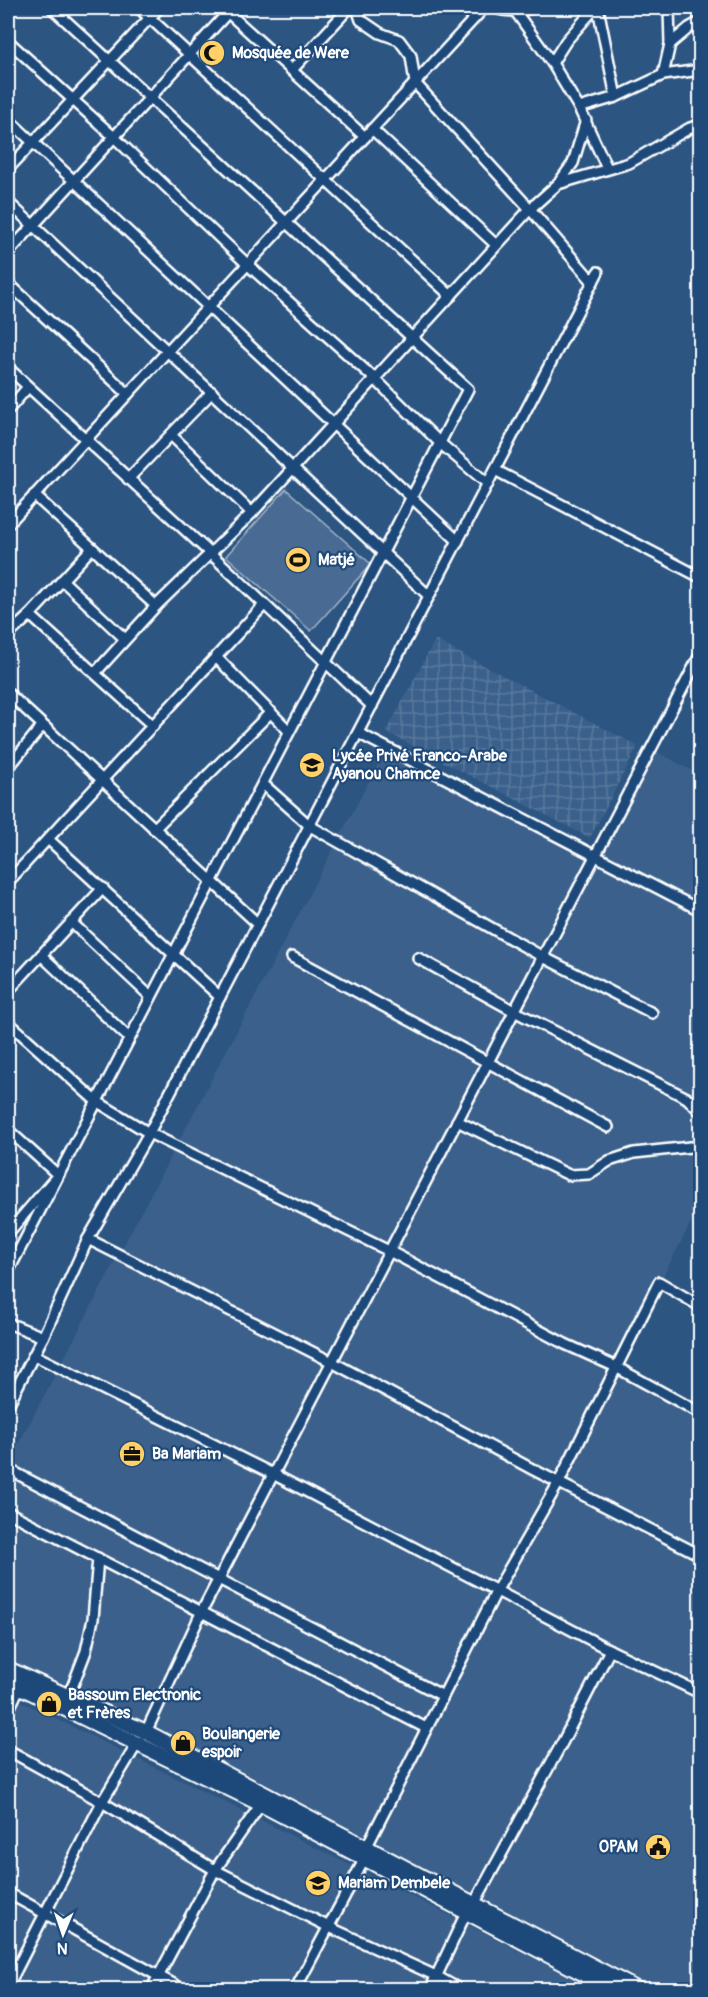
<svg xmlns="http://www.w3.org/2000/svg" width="708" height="1997" viewBox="0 0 708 1997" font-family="Pangolin,sans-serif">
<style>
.built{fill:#3b618b}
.industrial{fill:url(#industrial-grid)}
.garden{fill:#486b92;stroke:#a4b5c8;stroke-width:1.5}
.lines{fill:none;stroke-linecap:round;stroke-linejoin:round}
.minor-casing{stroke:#fff;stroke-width:14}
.highway-casing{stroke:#fff;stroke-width:18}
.minor{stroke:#1f4a7a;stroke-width:9}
.highway{stroke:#1f4a7a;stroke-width:14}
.labels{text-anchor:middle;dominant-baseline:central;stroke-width:4.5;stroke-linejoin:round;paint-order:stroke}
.poi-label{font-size:16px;font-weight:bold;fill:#fff;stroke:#1f4a7a;text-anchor:start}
</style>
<defs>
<pattern id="industrial-grid" width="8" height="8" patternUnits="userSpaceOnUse" patternTransform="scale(1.5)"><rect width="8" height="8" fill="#3b618b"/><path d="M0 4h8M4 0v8" fill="none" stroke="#58799c"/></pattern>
</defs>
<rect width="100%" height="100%" fill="#2c5582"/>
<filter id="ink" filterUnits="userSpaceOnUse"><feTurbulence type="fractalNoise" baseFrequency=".0167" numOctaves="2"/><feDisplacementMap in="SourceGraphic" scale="12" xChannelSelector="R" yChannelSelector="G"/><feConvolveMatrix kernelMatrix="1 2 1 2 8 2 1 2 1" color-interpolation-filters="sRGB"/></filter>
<g filter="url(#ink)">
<g class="built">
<path d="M386,749L595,855L652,749L700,775V1205L616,1367L700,1413V1989H636L8,1665V1464Z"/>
<path d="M8,1695L241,1810L595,1989H8Z"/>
</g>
<path class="industrial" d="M435,640L638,746L590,838L386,732Z"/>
<path class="garden" d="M286,489L371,564L311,631L226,556Z"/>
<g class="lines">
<g class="minor-casing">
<g id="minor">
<path d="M139,8L451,296"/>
<path d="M223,8L365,137"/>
<path d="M357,8L361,20L380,33L399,40L411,56L415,83L530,209L593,282"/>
<path d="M496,8C508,13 520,10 532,8"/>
<path d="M513,8L552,63L579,108L607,168"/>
<path d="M598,8L616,97"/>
<path d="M698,8L700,12"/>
<path d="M8,41L114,137L247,264L375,379L440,443L488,484"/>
<path d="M670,44L689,28L700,22"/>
<path d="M552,63L566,41L595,8"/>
<path d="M292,70L349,8"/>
<path d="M663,75L670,44L669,8"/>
<path d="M579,108L616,97L663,75L700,70"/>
<path d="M8,119L458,541"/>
<path d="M372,129L495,244"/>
<path d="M8,169L159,8"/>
<path d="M558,184L573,163L586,120"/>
<path d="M8,202L429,596"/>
<path d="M8,253L232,8"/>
<path d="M8,283L128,394"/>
<path d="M8,368L210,553L372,706"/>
<path d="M8,410L28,387"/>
<path d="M171,435L252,513"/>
<path d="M495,470L700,577"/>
<path d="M128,479L212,392"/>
<path d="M34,495L156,606"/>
<path d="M8,524L484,8"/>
<path d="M62,580L125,639"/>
<path d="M30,615L153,726"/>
<path d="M8,635L30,615L92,548"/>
<path d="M216,657L289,731"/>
<path d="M95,673L156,606L252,513L530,209L558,184L629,163L690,128L700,125"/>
<path d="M8,693L258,924"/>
<path d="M358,733L700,910"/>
<path d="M8,768L42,726"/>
<path d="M263,784L310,826L543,957L652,1013"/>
<path d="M154,829L271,712"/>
<path d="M48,839L220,997"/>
<path d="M8,882L264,605"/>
<path d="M71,922L151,997"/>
<path d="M41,955L129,1038"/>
<path d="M292,957L608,1127"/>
<path d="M418,958L514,1011L687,1098L700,1111"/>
<path d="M8,991L103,888"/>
<path d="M8,1022L96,1101L149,1133L389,1251L565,1344L616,1367L700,1413"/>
<path d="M457,1121L569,1175L589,1174L609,1161L634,1153L700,1146"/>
<path d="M8,1130L58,1175L8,1233"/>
<path d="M88,1239L332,1362L532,1469L700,1555"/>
<path d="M8,1272L468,389L52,8"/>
<path d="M8,1323L43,1337"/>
<path d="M34,1355L273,1474L610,1650L700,1693"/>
<path d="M8,1405L43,1337L88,1239L149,1133L598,272"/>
<path d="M8,1469L443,1696"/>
<path d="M8,1512L426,1728"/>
<path d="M68,1698L86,1651L93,1619L98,1558"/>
<path d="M8,1711L20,1686"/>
<path d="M146,1732L202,1611L700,655"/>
<path d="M8,1750L102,1802L215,1870L329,1927L436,1976L461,1990"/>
<path d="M8,1893L184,1990"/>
<path d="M474,1904L562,1743L610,1650"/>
<path d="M8,1986L102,1802L137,1744"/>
<path d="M151,1990L215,1870L261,1804"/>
<path d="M295,1990L365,1858L366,1848L497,1590L559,1482L659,1282L700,1306"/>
<path d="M430,1990L466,1913"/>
<path d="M581,1990L589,1976"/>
</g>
</g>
<g class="highway-casing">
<g id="highway">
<path d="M8,1669L146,1732L638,1990"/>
<path d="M8,1681L261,1804L615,1990"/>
</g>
</g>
<use href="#minor" class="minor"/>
<use href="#highway" class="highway"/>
</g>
</g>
<defs>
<g id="mosque-disc" transform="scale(1.35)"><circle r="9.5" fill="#ffd166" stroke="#1f4a7a"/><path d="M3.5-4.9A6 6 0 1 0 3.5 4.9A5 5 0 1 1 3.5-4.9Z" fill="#111"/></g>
<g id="stadium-disc" transform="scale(1.35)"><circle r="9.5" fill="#ffd166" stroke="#1f4a7a"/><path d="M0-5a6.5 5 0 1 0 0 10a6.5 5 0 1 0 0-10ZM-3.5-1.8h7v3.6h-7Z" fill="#111"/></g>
<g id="school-disc" transform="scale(1.35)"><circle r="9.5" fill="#ffd166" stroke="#1f4a7a"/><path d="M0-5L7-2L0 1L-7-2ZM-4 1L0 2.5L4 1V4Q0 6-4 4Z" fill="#111"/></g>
<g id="office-disc" transform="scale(1.35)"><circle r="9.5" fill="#ffd166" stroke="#1f4a7a"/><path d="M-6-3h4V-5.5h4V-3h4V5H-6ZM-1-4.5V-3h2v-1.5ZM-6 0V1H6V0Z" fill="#111"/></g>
<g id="shop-disc" transform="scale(1.35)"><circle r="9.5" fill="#ffd166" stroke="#1f4a7a"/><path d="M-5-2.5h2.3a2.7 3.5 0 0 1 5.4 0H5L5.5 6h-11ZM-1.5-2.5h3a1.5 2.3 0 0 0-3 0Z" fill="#111"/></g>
<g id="civic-disc" transform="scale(1.35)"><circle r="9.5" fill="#ffd166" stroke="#1f4a7a"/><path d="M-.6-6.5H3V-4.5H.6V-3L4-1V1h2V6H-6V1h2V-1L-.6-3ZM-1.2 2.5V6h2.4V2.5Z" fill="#111"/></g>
</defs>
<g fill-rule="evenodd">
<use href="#mosque-disc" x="212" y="53"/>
<use href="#stadium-disc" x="298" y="560"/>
<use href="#school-disc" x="312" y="765"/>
<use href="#office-disc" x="132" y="1454"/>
<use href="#shop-disc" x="49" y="1704"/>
<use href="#shop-disc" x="183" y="1743"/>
<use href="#civic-disc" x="658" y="1847"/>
<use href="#school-disc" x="318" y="1883"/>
</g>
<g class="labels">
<g class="poi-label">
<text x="232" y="53">Mosquée de Were</text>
<text x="318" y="560">Matjé</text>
<text x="332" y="756">Lycée Privé Franco-Arabe<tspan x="332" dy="18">Ayanou Chamce</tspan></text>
<text x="152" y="1454">Ba Mariam</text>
<text x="68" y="1695">Bassoum Electronic<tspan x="68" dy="18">et Frères</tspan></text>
<text x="202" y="1734">Boulangerie<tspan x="202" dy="18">espoir</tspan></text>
<text x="638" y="1847" text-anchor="end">OPAM</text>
<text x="338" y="1883">Mariam Dembele</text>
</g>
</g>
<rect width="708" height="1997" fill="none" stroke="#1f4a7a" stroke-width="30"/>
<rect x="15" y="15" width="678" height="1967" fill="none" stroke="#fff" stroke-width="2" filter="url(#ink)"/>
<g transform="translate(63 1934) rotate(182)" stroke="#1f4a7a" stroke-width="4.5" paint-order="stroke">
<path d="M0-4.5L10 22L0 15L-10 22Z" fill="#ffffff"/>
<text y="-9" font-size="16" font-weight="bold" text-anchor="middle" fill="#ffffff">N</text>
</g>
</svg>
